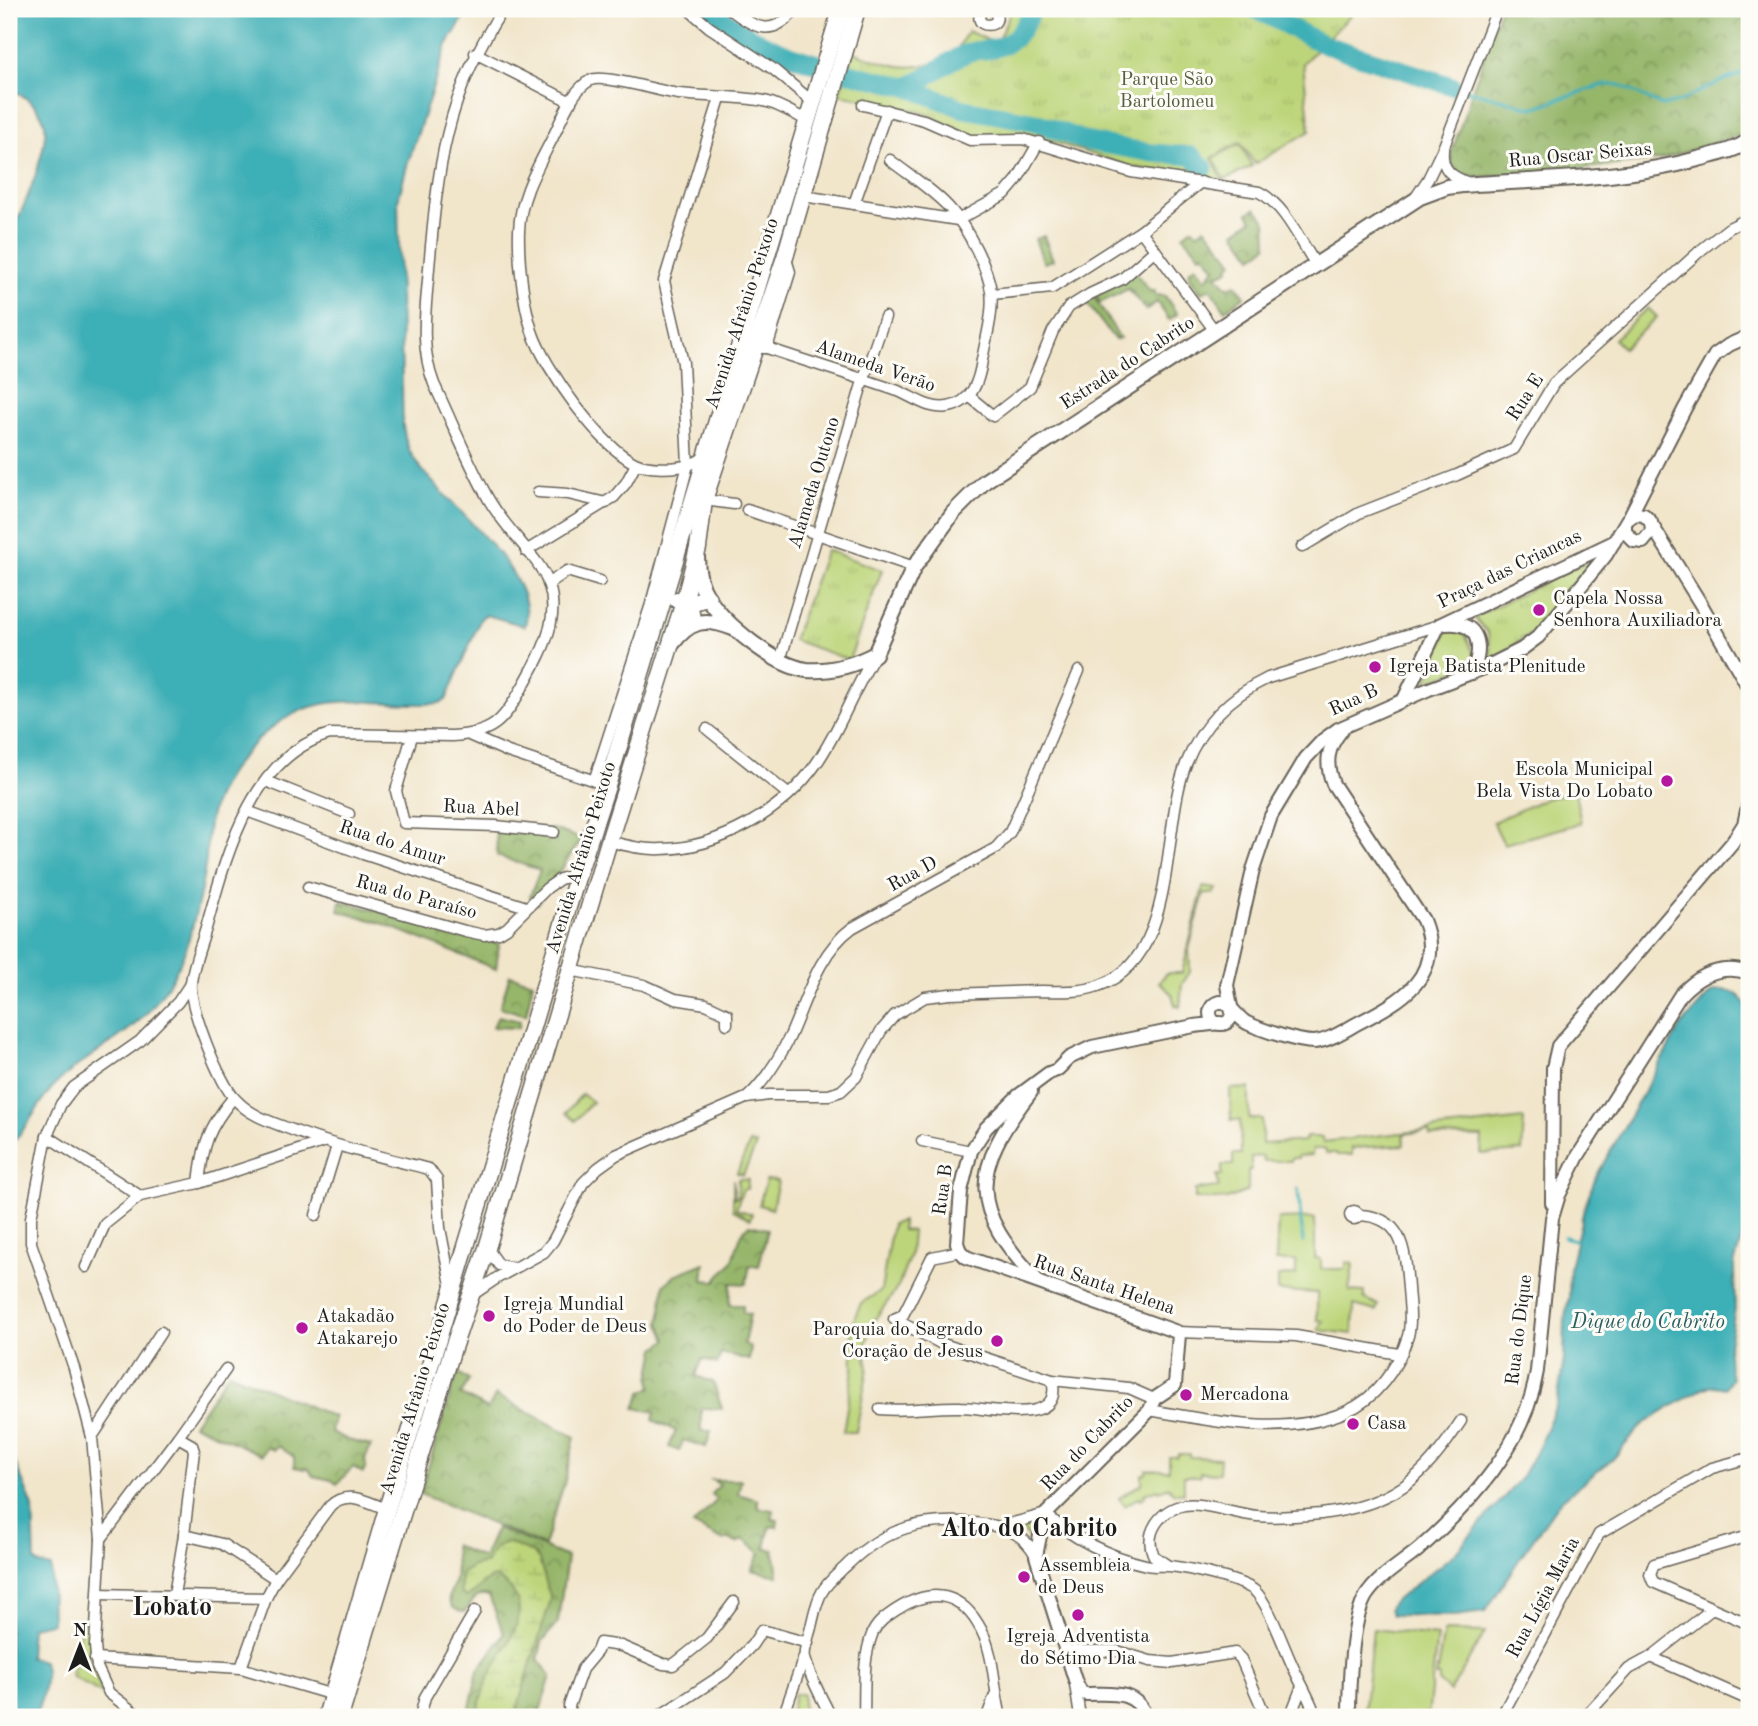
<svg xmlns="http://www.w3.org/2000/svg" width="1758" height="1726" viewBox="0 0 1758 1726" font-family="'Old Standard TT',serif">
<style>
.green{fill:#bdd57a;stroke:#6c784b;stroke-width:2}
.forest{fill:url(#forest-crowns);stroke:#596943;stroke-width:2}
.wetland{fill:url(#wetland-marsh);stroke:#6c784b;stroke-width:2}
.park{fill:url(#park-tufts);stroke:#6c784b;stroke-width:2}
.water{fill:#3eafb6;stroke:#2d6669;stroke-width:2}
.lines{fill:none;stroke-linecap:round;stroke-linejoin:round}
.stream{stroke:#3eafb6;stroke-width:3.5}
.river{stroke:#3eafb6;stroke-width:19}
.minor-casing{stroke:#676259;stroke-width:13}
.tertiary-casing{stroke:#676259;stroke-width:16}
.secondary-casing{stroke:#676259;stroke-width:18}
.primary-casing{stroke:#676259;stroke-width:19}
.minor{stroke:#fff;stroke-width:10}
.tertiary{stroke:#fff;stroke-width:12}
.secondary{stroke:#fff;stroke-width:14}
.primary{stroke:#fff;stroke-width:16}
.poi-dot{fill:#b5179e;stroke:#fdfcf7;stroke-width:2.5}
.labels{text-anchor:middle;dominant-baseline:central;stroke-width:6;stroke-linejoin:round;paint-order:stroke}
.park-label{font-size:19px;fill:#545d3d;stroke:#fdfcf7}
.street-label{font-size:19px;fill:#1c1c1c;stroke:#fdfcf7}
.poi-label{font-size:19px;fill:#1c1c1c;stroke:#fdfcf7;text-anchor:start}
.water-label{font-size:21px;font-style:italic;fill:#2b5e61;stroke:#fdfcf7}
.district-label{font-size:26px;font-weight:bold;fill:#1c1c1c;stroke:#fdfcf7}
</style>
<defs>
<pattern id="forest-crowns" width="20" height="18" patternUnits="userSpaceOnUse" patternTransform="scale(1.75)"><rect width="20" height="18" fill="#96b66a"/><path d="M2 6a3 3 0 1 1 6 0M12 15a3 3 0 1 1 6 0" fill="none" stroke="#7a9356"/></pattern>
<pattern id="wetland-marsh" width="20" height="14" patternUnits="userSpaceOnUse" patternTransform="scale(1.75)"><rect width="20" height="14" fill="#bdd57a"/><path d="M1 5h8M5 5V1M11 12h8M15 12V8" fill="none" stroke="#a2b669"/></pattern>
<pattern id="park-tufts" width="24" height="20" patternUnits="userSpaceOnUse" patternTransform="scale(1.75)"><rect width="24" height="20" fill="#bdd57a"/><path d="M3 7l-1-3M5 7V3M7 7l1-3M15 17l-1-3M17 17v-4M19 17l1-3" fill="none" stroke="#a2b669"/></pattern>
</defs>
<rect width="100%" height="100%" fill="#fdfcf7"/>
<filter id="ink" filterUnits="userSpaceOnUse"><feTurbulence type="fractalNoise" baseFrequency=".0143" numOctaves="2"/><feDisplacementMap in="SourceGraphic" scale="14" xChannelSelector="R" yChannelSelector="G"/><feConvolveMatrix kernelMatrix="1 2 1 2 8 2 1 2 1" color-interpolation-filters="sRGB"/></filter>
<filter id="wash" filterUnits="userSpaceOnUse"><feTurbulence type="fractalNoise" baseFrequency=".00686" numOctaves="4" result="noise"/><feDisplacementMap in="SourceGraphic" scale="28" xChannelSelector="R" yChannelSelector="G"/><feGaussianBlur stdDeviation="1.57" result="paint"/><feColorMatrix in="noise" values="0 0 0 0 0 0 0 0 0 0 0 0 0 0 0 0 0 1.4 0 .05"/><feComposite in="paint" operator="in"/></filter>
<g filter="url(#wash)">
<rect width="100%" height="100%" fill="#f1e5ca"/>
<g class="green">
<path d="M1240,144L1252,166L1225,180L1213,158Z"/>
<path d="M1648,308L1657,317L1623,348L1614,339Z"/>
<path d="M1575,792L1581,823L1504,844L1493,822L1544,799Z"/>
<path d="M1203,887L1217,889L1213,894L1204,893L1189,949L1190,972L1182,984L1180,1007L1175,1005L1172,994L1159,982L1167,973H1182Z"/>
<path d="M1249,1088V1119H1262V1144L1305,1141L1306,1137H1322L1323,1142L1524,1119L1522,1151L1481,1154L1482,1137L1430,1136L1429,1131L1404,1134V1145L1352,1148V1155H1337L1336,1153H1326V1149H1313L1312,1155L1298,1156V1158H1291V1161H1263V1156L1251,1157V1170H1248V1191L1227,1199H1195V1190L1219,1187L1217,1175H1222V1165H1233V1154H1241L1240,1120H1231L1230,1089Z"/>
<path d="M582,1094L592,1102L575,1121L566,1113Z"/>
<path d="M750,1143L756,1145L743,1175L737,1173Z"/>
<path d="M733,1179L735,1198L738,1197V1179H748L747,1189H743L736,1209L752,1214L750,1219L733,1210Z"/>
<path d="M766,1180L778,1181L772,1209L759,1205Z"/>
<path d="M1315,1218V1258L1321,1259V1269H1346V1262L1353,1264L1349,1291L1364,1292V1298L1378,1305L1376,1311L1354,1305L1353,1334L1318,1330L1323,1321L1317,1320V1293L1278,1291V1276L1296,1275V1261H1276L1278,1219Z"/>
<path d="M902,1221V1230L912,1231L910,1255L898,1287L876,1318L867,1340L865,1349L868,1368L856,1432H843L853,1370L852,1331L856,1314L861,1303L881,1291L892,1224Z"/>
<path d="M1178,1454H1190V1457L1220,1458L1219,1473L1200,1472V1476H1184V1493H1174L1169,1487L1159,1491L1158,1489L1144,1494L1145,1496L1140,1499L1139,1497L1125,1506L1119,1498L1142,1484V1474H1146V1470H1169V1457H1177Z"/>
<path d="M1373,1629L1437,1636L1428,1717L1364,1714Z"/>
<path d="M1444,1631L1485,1632L1450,1692L1439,1682V1676H1436Z"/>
<path d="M794,1694H803V1716L790,1717Z"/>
</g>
<g class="forest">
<path d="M1500,9H1749V132L1659,160L1553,172L1481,177L1461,174L1452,165L1451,154Z"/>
<path d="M1256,208L1266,222L1267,246L1253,257L1235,232L1252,220L1248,213Z"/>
<path d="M1205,227L1233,262L1228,267L1229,270L1217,275L1228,288L1236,284L1245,296L1225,310L1210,288L1201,293L1189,276L1190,270L1196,266L1206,279L1215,268L1203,253L1200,255L1183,235L1192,228L1197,233Z"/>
<path d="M1044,236L1053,260L1044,263L1035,239Z"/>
<path d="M1134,271L1150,291H1155V295L1165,296L1177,314L1169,320L1157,302L1146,310L1128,289L1100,303L1095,294Z"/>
<path d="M1094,297L1120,338L1115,340L1086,302Z"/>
<path d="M496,829H553L582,839L537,904L530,896L540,870L497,856Z"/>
<path d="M341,901L499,944L496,969L379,922L339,911Z"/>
<path d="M510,975L533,982L526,1015L500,1007Z"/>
<path d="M498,1016L520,1021L519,1028L493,1027Z"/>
<path d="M749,1225L768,1229L759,1266L750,1265L746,1284L731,1283L730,1305H743V1313L750,1314L744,1344L751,1347L749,1360L721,1353L717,1364L702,1359L696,1376L713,1382L722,1409L701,1408V1431H711L706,1447L683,1440L679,1451L669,1447L676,1431L653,1420L655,1412L635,1408L642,1392L652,1387L650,1379L656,1348L667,1340L660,1323L664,1285L677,1274L705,1263L703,1280L716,1281C719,1272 728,1270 731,1263C739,1248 736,1238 749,1225Z"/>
<path d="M229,1372L334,1417L331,1432L348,1440L371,1446L365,1459L366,1467L363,1473L353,1467L337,1484L331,1480L313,1476L308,1468L304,1469L294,1467V1457L278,1446L274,1450L267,1447L262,1455L193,1424Z"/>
<path d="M457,1373L469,1380L461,1395L488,1409L496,1395L575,1437L564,1484L544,1546L420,1494Z"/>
<path d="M712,1480H741L738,1494L758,1500V1508L773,1510L772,1519L778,1520L777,1527L770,1526L765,1548L774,1550L778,1576L752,1570L760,1553L743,1539L737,1543L727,1538L724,1541L693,1525L717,1500L711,1494L720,1485Z"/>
<path d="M496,1528L567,1557L558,1622L542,1642L538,1659L551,1676L538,1717H468L478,1670L504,1634L489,1596C473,1591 474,1604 464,1612C458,1611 452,1609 450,1603C447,1597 451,1592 453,1586C458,1573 455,1558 454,1545L483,1558Z"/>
</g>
<path class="wetland" d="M506,1542L533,1553L539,1560L551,1599L520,1699L516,1717H476C480,1703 483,1688 490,1675C507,1642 542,1604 496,1577C481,1579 480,1592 466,1597L461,1593V1574L473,1566L486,1563L495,1548Z"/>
<g class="park">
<path d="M1012,9H1357L1303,63L1310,131L1255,164L1240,142L1212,158L1223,180L1132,167L1035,136L974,137L921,112L839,94L853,52C898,67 904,73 952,58L968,31L996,44Z"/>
<path d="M826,550L882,570L849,660L793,640Z"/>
<path d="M1596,557L1554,611L1532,632L1503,653L1426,683L1447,631L1457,630L1465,634L1476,658L1491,652L1488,633L1474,617Z"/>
<path d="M1042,1519L1033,1542L1021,1530L1013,1527Z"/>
<path d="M92,1622L89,1663L104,1695L71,1676L81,1623Z"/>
</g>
<g class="water">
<path d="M9,9H469L447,45L407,166L398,200L403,426C405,437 407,448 413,457C439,500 541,571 525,626L486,615L481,618L446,700L440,703C399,708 355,695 314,706C267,719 221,771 210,818C207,832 207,847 206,860C202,889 192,937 180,963C170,985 152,1011 133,1026C107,1048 77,1062 53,1087C37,1105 27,1130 9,1146V233C23,216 51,141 44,121C38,104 24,96 9,88Z"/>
<path d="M1721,990C1736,991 1741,996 1749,1008V1212L1734,1265L1735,1309L1728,1351L1729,1371L1732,1378L1725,1388L1715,1386L1703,1388L1643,1424L1613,1459L1561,1500L1524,1552L1485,1612L1455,1616L1392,1615L1389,1609L1391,1604L1454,1554L1521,1478L1540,1444L1557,1403L1564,1359L1565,1317L1569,1298L1570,1267L1585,1205L1596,1177L1680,1027L1704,1000L1712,992Z"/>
<path d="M9,1447L33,1507L35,1561L38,1564L51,1567L52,1623L31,1627L29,1657L43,1661C49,1682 42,1698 35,1717H9Z"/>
</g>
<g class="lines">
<g class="stream">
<path d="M1452,86L1533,108L1589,89L1604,85H1620L1662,106L1681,101L1719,82L1749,71"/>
<path d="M1298,1189L1303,1242"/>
<path d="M1564,1237L1575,1240"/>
<path d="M1741,1391L1749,1397"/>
</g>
<g class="river">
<path d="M712,9C764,58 841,70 907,87C928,79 944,63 965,54C972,50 978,51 986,50C1012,47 1023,32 1032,9"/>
<path d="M1255,9L1323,44L1452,86"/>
<path d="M907,87L964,109L1036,122L1085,141L1152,153L1192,156L1204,168"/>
</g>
</g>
</g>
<g filter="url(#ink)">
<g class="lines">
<g class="minor-casing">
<g id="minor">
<path d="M688,9L709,27L773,69L814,103"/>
<path d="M730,9C755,29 773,38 796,9"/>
<path d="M983,9C967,30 1009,30 993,9"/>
<path d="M475,53L571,102"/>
<path d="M863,105L924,120L970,140L1023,139L1131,172L1259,192C1285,205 1300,241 1316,265"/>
<path d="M1443,150C1441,170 1452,177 1469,183"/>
<path d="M803,196L958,220L1005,194L1017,180L1039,142"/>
<path d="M1414,200L1428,179L1444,146L1497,9"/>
<path d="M854,204L887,110"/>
<path d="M1141,231L1215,331"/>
<path d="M992,294L1052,288L1141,231L1201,182"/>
<path d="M763,348H767L790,272L786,259"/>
<path d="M767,348C811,363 855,376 898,391C915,398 929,410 948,407C972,403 979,381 982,360C986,338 994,313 991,291C988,268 967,228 952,211C935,191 910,176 890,160"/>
<path d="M969,396L993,416L1030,387L1053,331L1069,307L1090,294L1122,279L1155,250"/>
<path d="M707,456C701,459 694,464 688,465C674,469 648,469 635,463C600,446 544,368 532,331C523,302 518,261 519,231C520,196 538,167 553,137C562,119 572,89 591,80C605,74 660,92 679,94C707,97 737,96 764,101C779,104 794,114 808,121"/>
<path d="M538,492L568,494L606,503"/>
<path d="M704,500L734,504"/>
<path d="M747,510L914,567"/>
<path d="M1302,547L1359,513L1457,475L1514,449L1554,383L1701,250L1729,228L1749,218"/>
<path d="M526,551L614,497L626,483L636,464"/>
<path d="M548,584L567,571L600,581"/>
<path d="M780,661L863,381L885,317"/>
<path d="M707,729L788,794"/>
<path d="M412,736L396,791L404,823L496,826L554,832"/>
<path d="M471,736L508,752L598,782"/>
<path d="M266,781L349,814"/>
<path d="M594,781L651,604L688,465L683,363L664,281L720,98"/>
<path d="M247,811L363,854L526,907"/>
<path d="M609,841C626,846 643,850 662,849C720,848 783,811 816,764C840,730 853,690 875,655"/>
<path d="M308,887L465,931L484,935L499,933L507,928L547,888L560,879L578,874"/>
<path d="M570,970L644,985L675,999L706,1004L727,1014V1024"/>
<path d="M747,1098C766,1080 779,1059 790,1036C807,998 818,953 852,928L996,848L1010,832L1079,671"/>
<path d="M47,1136L140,1196"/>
<path d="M922,1141L971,1151"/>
<path d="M199,1183C203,1145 208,1128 233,1098"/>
<circle cx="1354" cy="1215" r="4"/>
<path d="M316,1215L337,1146"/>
<path d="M487,1248L499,1265L513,1268"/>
<path d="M960,1251L932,1257L903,1315L894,1319L940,1343L1052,1380L1129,1388L1154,1399"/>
<path d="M86,1267L105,1224L140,1196L199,1183L323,1142"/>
<path d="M451,1285L440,1228L437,1180L429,1169C381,1157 333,1146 287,1128C268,1121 250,1115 236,1100C220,1085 188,1004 191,983C193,963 203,941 208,921C227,853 252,756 330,734L452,736C492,734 503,722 522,688C544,649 569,607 538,564C522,542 503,524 489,500C468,463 452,422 434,384C419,345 426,308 429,268C438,167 445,96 503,9"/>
<path d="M472,1295L497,1278L544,1252L553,1241L583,1183L598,1168L616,1155L746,1098L769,1095H829L841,1091L856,1077L881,1031L895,1015L925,997L950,994C980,993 1010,992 1041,991C1061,991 1079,993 1098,986C1180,958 1160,830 1186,764C1202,724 1230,696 1268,678L1439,625"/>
<path d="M1177,1332L1296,1336L1399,1354"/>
<path d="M880,1409C907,1412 934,1406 961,1407C986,1407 1065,1429 1052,1380"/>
<path d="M1150,1410C1213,1421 1283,1438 1345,1412C1376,1399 1398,1368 1408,1336C1412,1321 1409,1303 1408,1288C1405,1251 1404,1216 1358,1215"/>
<path d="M92,1437L161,1332"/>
<path d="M1002,1526L1046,1514C1072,1539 1111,1557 1146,1565C1153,1567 1160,1565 1167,1566C1185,1567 1243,1580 1255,1591C1271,1607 1285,1652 1296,1673C1303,1688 1311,1701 1316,1717"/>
<path d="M184,1535L222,1544L276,1579"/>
<path d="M1749,1536L1654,1564L1650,1574L1653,1582L1749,1624"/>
<path d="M101,1539L178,1437L226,1369"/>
<path d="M1167,1565L1154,1556C1143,1533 1160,1510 1184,1505C1205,1502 1235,1514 1257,1516C1279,1518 1299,1516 1321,1514C1393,1505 1422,1480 1461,1421"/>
<path d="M99,1594L266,1598"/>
<path d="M174,1595L184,1535L194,1451L192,1445L178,1437"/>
<path d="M1067,1651H1117L1150,1661L1172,1663L1235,1653L1241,1659L1266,1717"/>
<path d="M1651,1657L1749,1700"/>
<path d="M95,1659L241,1668L333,1695"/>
<path d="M241,1668L266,1598L276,1579L330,1506C347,1489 367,1502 387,1509"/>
<path d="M1075,1684L1080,1717"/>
<path d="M140,1717L109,1693L97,1667L95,1646L101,1539L92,1437L74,1368L31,1243V1218L47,1136L61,1104L74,1087L140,1041L178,1002L190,984"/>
<path d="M420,1717L425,1697L475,1611"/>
<path d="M570,1717L569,1706L582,1669L597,1651L600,1643L621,1646L663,1664L673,1665L707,1638L734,1602"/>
<path d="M658,1717L725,1673L752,1645L762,1630L808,1643"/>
<path d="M783,1717L804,1657"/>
<path d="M831,1717C823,1700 809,1676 805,1658C803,1650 809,1636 811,1627C814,1615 816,1602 822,1592C828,1581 839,1573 848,1564C886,1528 922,1518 974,1523C1001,1525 1023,1531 1036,1556"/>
<path d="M864,1717C865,1689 862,1659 873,1632C878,1622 887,1616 896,1610C927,1590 957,1589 978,1624C995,1651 993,1687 1001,1717"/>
<path d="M987,1717L995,1695"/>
<path d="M1290,1717L1302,1686"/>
<path d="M1501,1717L1599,1534L1712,1468L1749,1458"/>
<path d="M1585,1717L1629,1669L1651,1657L1712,1609"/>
</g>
</g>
<g class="tertiary-casing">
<g id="tertiary">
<path d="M1630,516L1685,408L1715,355L1729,345L1749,336"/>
<path d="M1653,527L1702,606L1749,688"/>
<path d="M1446,624C1481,621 1483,648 1472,673"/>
<path d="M1404,699L1439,625L1614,542"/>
<circle cx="1221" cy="1013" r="11"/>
<path d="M1231,1007L1227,985L1253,870L1271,816L1306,758L1323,740L1338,729L1429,689L1484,668L1522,649L1538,637L1572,597L1606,555L1627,520L1635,514L1644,515L1651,522L1652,531L1643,542L1634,541L1625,532V524"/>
<path d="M1231,1008C1236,1013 1241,1020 1247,1023C1262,1030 1297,1042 1314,1042C1329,1041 1345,1030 1358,1023C1401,1001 1446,976 1423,920L1333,784C1325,763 1327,748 1341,731"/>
<path d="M1031,1092C970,1171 968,1209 1039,1282"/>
<path d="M1552,1203L1553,1068L1558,1046L1732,843L1744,824L1749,802"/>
<path d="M1146,1717C1136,1689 1110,1694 1085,1694L1081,1692L1075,1680L1036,1556L1040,1536L1046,1514L1150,1410L1154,1399L1175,1385L1179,1334L1177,1332L966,1257L960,1251L957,1243L961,1191L971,1151L986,1128L1018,1096L1049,1073L1057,1070L1069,1058L1092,1047L1194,1026L1220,1023"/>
<path d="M1349,1717C1349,1687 1351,1621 1366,1596C1378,1577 1401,1564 1418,1550C1472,1502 1525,1445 1537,1371L1552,1218L1559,1195L1578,1156L1681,994C1700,974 1722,964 1749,973"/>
</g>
</g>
<g class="secondary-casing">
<g id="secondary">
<path d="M697,556C697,570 700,586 708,598C724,624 775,666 807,670C831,672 854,665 875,654L914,567L953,513L985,481L1420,197L1447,187L1462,185C1541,179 1621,180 1698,159C1716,154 1734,151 1749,141"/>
<path d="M672,644C690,620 705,617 733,628"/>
</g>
</g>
<g class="primary-casing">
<g id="primary">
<path d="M677,600L689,603L708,598"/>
<path d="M689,603L693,624"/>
<path d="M326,1717L387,1509L578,874L607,786L841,9"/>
<path d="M340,1717L453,1348L487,1248L609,841L684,602L698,548L704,500L785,257L857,9"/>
</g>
</g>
<use href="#minor" class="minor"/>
<use href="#tertiary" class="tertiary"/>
<use href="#secondary" class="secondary"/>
<use href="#primary" class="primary"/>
</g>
</g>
<g class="poi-dot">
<circle cx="1539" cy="610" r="7"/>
<circle cx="1375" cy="667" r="7"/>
<circle cx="1667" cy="781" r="7"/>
<circle cx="489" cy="1316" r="7"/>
<circle cx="302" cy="1328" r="7"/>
<circle cx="997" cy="1341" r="7"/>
<circle cx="1186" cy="1395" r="7"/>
<circle cx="1353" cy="1424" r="7"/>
<circle cx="1024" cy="1577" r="7"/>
<circle cx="1078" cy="1615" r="7"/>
</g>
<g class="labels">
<g class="park-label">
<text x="1167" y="80">Parque São<tspan x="1167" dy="22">Bartolomeu</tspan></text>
</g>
<g class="street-label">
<text transform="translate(1580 156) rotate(-5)">Rua Oscar Seixas</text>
<text transform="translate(743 314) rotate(-72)">Avenida Afrânio Peixoto</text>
<text transform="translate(1128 364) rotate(-33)">Estrada do Cabrito</text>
<text transform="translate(875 367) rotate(19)">Alameda Verão</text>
<text transform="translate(1526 398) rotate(-57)">Rua E</text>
<text transform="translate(815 483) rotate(-73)">Alameda Outono</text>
<text transform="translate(1510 570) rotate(-26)">Praça das Criancas</text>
<text transform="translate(1354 701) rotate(-25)">Rua B</text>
<text transform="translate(481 809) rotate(3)">Rua Abel</text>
<text transform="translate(392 844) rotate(18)">Rua do Amur</text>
<text transform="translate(582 858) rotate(-73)">Avenida Afrânio Peixoto</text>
<text transform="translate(913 875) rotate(-29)">Rua D</text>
<text transform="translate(416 898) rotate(15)">Rua do Paraíso</text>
<text transform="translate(944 1190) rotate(-82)">Rua B</text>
<text transform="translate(1104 1286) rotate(19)">Rua Santa Helena</text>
<text transform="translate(1520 1330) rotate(-83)">Rua do Dique</text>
<text transform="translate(416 1399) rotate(-73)">Avenida Afrânio Peixoto</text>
<text transform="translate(1088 1444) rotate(-46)">Rua do Cabrito</text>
<text transform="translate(1544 1598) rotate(-62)">Rua Lígia Maria</text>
</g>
<g class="poi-label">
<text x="1553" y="599">Capela Nossa<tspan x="1553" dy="22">Senhora Auxiliadora</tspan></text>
<text x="1389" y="667">Igreja Batista Plenitude</text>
<text x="1653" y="770" text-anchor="end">Escola Municipal<tspan x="1653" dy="22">Bela Vista Do Lobato</tspan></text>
<text x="503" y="1305">Igreja Mundial<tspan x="503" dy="22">do Poder de Deus</tspan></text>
<text x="316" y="1317">Atakadão<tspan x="316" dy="22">Atakarejo</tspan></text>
<text x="983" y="1330" text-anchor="end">Paroquia do Sagrado<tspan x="983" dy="22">Coração de Jesus</tspan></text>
<text x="1200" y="1395">Mercadona</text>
<text x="1367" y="1424">Casa</text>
<text x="1038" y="1566">Assembleia<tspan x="1038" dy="22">de Deus</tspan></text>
<text x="1078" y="1637" text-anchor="middle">Igreja Adventista<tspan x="1078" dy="22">do Sétimo Dia</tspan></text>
</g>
<g class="water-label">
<text x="1648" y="1322">Dique do Cabrito</text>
</g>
<g class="district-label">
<text x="1029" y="1529">Alto do Cabrito</text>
<text x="172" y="1608">Lobato</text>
</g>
</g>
<rect width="1758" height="1726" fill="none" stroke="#fdfcf7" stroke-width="35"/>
<g transform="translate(80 1646)" stroke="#fdfcf7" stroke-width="5" paint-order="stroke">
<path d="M0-5L12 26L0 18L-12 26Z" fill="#1c1c1c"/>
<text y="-10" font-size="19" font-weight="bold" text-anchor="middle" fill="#1c1c1c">N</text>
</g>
</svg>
